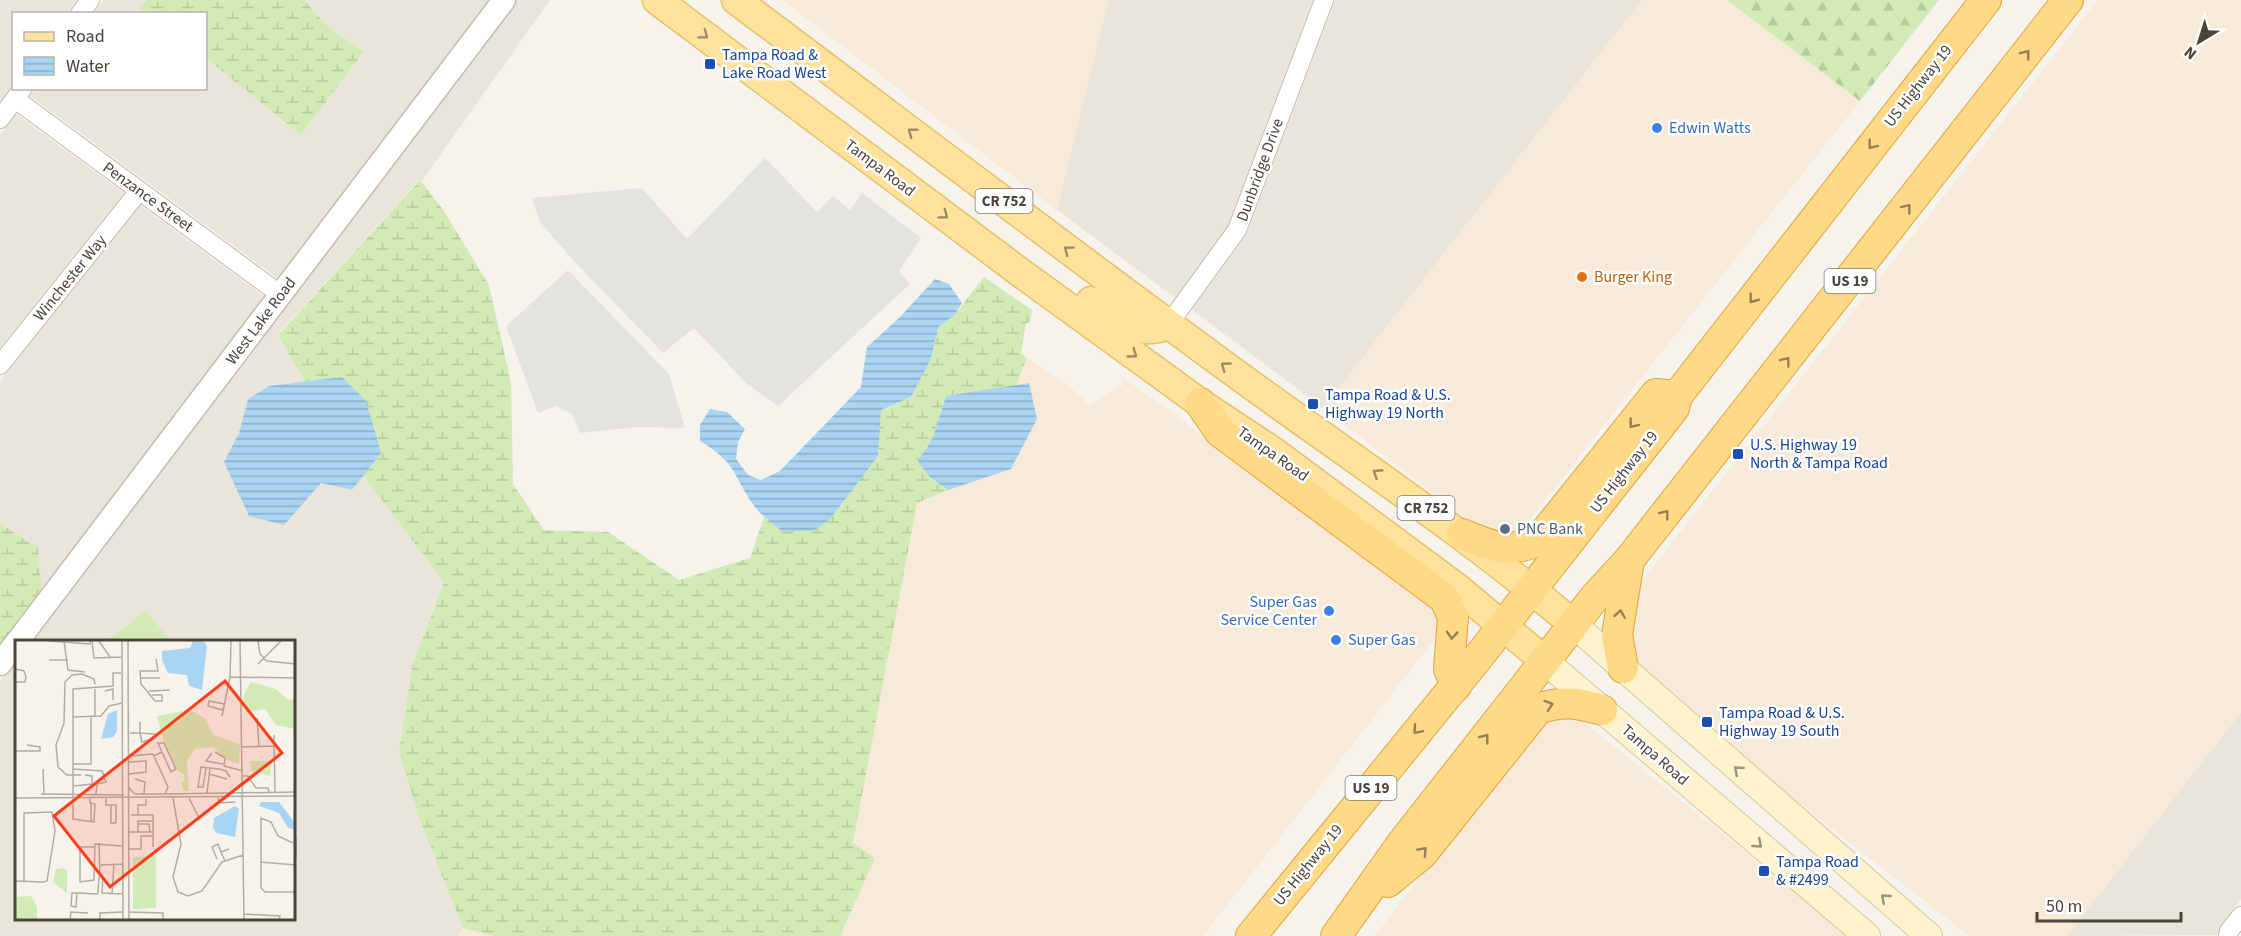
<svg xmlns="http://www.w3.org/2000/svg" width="2241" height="936" viewBox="0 0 2241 936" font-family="'Source Sans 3',sans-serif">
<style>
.residential{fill:#eae5da}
.commercial{fill:#f7ead8}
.forest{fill:url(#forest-firs)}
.wetland{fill:url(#wetland-marsh)}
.park{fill:#d2eab5}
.parking{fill:#e5e3e0}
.water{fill:url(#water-rules)}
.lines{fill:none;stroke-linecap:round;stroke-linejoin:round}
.minor-casing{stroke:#c2bbae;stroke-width:20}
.tertiary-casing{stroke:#c2bbae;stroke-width:25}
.secondary-casing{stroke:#d6c79b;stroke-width:28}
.primary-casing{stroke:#e6c16a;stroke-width:31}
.trunk-casing{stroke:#e0a43c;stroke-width:32}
.minor{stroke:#fff;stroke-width:18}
.tertiary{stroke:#fff;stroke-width:22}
.secondary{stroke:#fff3cd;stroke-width:26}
.primary{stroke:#ffe39c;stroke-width:28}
.trunk{stroke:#ffd985;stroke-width:30}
.oneway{stroke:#9c8c66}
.oneway2{stroke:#938057}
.oneway3{stroke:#9c937c}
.transit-dot{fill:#1a4fb4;stroke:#fff;stroke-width:2}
.shop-dot{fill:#3f7fe0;stroke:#fff;stroke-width:2}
.food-dot{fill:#e8710a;stroke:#fff;stroke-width:2}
.service-dot{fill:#5c6f8a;stroke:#fff;stroke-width:2}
.labels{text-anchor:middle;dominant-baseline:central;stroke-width:5;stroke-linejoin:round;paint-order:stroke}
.shield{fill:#fff;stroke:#817c74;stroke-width:1.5}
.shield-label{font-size:15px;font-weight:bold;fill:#4b4439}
.transit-label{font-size:16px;fill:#164399;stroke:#fff;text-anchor:start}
.street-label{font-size:16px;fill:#4b4439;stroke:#fff}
.shop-label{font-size:16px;fill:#366cbe;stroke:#fff;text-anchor:start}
.food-label{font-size:16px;fill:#c56008;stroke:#fff;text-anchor:start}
.service-label{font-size:16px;fill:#4e5e75;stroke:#fff;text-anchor:start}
.inset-road{fill:none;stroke:#b2ada4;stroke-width:1.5}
.view{fill:#fc3f1d;fill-opacity:0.15;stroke:#fc3f1d;stroke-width:3}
.inset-edge{fill:none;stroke:#4b4439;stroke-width:3}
</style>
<defs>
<pattern id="forest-firs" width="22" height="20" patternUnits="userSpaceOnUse" patternTransform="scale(1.5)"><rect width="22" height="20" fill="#d2eab5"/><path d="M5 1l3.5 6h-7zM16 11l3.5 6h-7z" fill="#b6ca9c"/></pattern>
<pattern id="wetland-marsh" width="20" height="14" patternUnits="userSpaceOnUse" patternTransform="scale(1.5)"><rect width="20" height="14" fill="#d2eab5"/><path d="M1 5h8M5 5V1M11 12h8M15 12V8" fill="none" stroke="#b6ca9c"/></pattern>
<pattern id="water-rules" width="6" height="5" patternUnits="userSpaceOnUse" patternTransform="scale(1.5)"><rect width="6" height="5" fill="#a9d4f2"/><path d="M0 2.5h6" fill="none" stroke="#8caec5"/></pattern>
</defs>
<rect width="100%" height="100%" fill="#f6f3ec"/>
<g class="residential">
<path d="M0,0H78L67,13L14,14L13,85L0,102Z"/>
<path d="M103,0H147L141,8L147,13L93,14Z"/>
<path d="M304,0H491L280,280L30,96L36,88H206V58L301,135L364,53L326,25Z"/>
<path d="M516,0H550L421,182L419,180L278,334L305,382L269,386L248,399L239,433L224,462L352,490L363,475L444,582L413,663L446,880L463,928L458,936H0V681L16,659V920H294V642H30Z"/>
<path d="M1108,0H1313L1228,226L1176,298L1057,210Z"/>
<path d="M1335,0H1642L1323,408L1192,310L1247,233Z"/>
<path d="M16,114L124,193L0,349V135Z"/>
<path d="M140,205L266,298L42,592L38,548L0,523V381Z"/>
<path d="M2241,712V899L2221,925L2218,935L2067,936Z"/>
</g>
<g class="commercial">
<path d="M782,0H1108L1057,210Z"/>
<path d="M1642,0H1727L1860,101L1515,538L1479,529L1323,408Z"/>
<path d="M2098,0H2241V712L2067,936H1969L1733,751L1632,661L1628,633L1634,591Z"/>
<path d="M1027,358L1065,382L1089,405L1123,385L1121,376L1430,601L1441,631L1203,936H840L875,858L853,843L917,503L973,480L1012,469L1028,383L1016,386Z"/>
<path d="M1572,713L1849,936H1375L1537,724Z"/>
<path d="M463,928L495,936H458Z"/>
</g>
<path class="forest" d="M1727,0H1939L1860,101Z"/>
<g class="wetland">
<path d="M147,0H304L326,25L364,52L301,135L206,58V14L147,13L140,8Z"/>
<path d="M420,180L444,211L489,285L511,383L513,484L544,530L608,532L679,580L750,558L764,517L783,532L879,428L881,410L911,397L930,361L939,326L954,316L984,277L1032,310L1030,322L1026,323L1021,353L1027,358L1016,386L946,396L933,437L925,449L931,478L948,490L917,503L853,843L875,858L840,936H495L463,928L420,820L399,752L413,663L444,582L363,475L381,453L342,377L305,382L278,335Z"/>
<path d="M0,523L38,548L42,592L0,648Z"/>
</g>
<path class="park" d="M146,610L171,642H106Z"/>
<g class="parking">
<path d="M765,158L817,212L833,196L850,210L862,193L921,238L899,271L910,284L778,406L747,384L694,328L663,353L570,257L540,222L532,198L642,188L687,239Z"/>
<path d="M568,270L669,374L685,428L637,427L580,433L572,414L556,406L538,413L506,326Z"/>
</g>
<g class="water">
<path d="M935,279L949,284L962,303L954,316L939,326L930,361L911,397L881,410L878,456L830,519L815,530L783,532C772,523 760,515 752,503C732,472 735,462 700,441V425L710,409L727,412L745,429L738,442L736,459L748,475L761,480L780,471L861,387L867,347L899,318Z"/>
<path d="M342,377L366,401L381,453L352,490L321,483L284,525L249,516L224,462L239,433L248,399L269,386Z"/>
<path d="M1029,383L1037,419L1011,469L948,490L931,478L918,462L933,437L946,396Z"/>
</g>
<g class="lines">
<g class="minor-casing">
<g id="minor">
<path d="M80,14L90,0"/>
<path d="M15,99L281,295"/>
<path d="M0,119L23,88"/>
<path d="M1168,325L1237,230L1324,0"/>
<path d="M0,365L139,191"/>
<path d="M2228,936L2229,931L2241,916"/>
</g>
</g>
<g class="tertiary-casing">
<g id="tertiary">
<path d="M17,642L504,0"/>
<path d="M0,664L16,643"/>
</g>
</g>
<g class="secondary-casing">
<g id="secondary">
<path d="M1573,624L1929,936"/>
<path d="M1545,661L1867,936"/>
</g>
</g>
<g class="primary-casing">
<g id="primary">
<path d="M657,0L1021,273L1200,403L1274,452L1456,587L1545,661"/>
<path d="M736,0C899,122 1060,245 1224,365C1341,451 1462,530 1573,624"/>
<path d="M1091,301C1117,320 1135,338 1168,325"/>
</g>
</g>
<g class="trunk-casing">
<g id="trunk">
<path d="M1200,403L1220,432L1445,599L1453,617L1449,669L1456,686"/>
<path d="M1462,534C1492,546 1506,554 1538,541L1656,394L1677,396"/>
<path d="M1623,668L1617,635L1629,560"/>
<path d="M1388,882L1422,854L1538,709C1562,700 1578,703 1602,710"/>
<path d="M1251,936L1476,660L1674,408L1677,396L1986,0"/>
<path d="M1336,936L1403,842L1512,703L1595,597L1629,560L2068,0"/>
</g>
</g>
<use href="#minor" class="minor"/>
<use href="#tertiary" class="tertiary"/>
<use href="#secondary" class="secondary"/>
<use href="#primary" class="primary"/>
<use href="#trunk" class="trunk"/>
</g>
<defs><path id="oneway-chevron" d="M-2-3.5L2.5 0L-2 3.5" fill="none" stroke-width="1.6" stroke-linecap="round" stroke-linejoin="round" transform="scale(1.5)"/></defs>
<g class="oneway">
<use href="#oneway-chevron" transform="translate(704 35) rotate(37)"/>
<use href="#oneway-chevron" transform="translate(912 132) rotate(-143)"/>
<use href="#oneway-chevron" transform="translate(944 215) rotate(37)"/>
<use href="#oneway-chevron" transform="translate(1068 250) rotate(-143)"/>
<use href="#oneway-chevron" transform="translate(1133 354) rotate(36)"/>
<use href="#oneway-chevron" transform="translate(1225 366) rotate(-144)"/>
<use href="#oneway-chevron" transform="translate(1377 473) rotate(-147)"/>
</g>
<g class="oneway2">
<use href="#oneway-chevron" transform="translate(2026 54) rotate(-52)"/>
<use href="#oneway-chevron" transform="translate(1872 145) rotate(128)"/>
<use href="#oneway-chevron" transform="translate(1907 208) rotate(-52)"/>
<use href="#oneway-chevron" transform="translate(1753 299) rotate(127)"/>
<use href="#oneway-chevron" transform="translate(1786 361) rotate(-52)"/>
<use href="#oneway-chevron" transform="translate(1633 424) rotate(128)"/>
<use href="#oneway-chevron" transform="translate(1665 514) rotate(-52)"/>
<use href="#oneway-chevron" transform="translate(1620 614) rotate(-81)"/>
<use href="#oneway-chevron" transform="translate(1452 635) rotate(94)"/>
<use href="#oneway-chevron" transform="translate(1549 705) rotate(-18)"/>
<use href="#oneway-chevron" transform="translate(1417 730) rotate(131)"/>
<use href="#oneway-chevron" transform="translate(1485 738) rotate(-52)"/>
<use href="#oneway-chevron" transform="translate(1423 851) rotate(-47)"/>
</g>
<g class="oneway3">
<use href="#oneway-chevron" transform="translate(1738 770) rotate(-139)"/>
<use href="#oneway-chevron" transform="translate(1758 844) rotate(41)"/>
<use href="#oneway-chevron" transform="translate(1885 898) rotate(-139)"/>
</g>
<g class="transit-dot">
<rect x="704" y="58" width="12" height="12" rx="3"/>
<rect x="1307" y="398" width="12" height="12" rx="3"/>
<rect x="1732" y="448" width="12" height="12" rx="3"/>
<rect x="1701" y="716" width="12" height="12" rx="3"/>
<rect x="1758" y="865" width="12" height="12" rx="3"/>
</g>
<g class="shop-dot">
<circle cx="1657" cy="128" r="6"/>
<circle cx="1329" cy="611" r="6"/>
<circle cx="1336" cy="640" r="6"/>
</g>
<circle class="food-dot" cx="1582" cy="277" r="6"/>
<circle class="service-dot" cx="1505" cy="529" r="6"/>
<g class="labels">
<g class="shield">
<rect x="975.5" y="189" width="57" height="24" rx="4.5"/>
<rect x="1824.5" y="269" width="51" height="24" rx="4.5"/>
<rect x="1397.5" y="496" width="57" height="24" rx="4.5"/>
<rect x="1345.5" y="776" width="51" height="24" rx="4.5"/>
</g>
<g class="shield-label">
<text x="1004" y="201">CR 752</text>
<text x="1850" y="281">US 19</text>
<text x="1426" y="508">CR 752</text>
<text x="1371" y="788">US 19</text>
</g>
<g class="transit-label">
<text x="722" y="55">Tampa Road &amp;<tspan x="722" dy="18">Lake Road West</tspan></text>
<text x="1325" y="395">Tampa Road &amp; U.S.<tspan x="1325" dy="18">Highway 19 North</tspan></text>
<text x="1750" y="445">U.S. Highway 19<tspan x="1750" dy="18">North &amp; Tampa Road</tspan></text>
<text x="1719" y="713">Tampa Road &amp; U.S.<tspan x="1719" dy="18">Highway 19 South</tspan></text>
<text x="1776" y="862">Tampa Road<tspan x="1776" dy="18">&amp; #2499</tspan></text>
</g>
<g class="street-label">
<text transform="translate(1918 86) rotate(-52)">US Highway 19</text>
<text transform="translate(880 168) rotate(37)">Tampa Road</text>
<text transform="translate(1260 170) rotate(-70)">Dunbridge Drive</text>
<text transform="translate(148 197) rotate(36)">Penzance Street</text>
<text transform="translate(70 278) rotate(-51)">Winchester Way</text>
<text transform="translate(261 321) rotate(-53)">West Lake Road</text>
<text transform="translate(1273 454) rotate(35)">Tampa Road</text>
<text transform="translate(1624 472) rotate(-52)">US Highway 19</text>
<text transform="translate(1655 755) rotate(41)">Tampa Road</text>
<text transform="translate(1308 865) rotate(-51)">US Highway 19</text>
</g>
<g class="shop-label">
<text x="1669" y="128">Edwin Watts</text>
<text x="1317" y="602" text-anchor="end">Super Gas<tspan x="1317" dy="18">Service Center</tspan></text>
<text x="1348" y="640">Super Gas</text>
</g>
<g class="food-label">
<text x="1594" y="277">Burger King</text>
</g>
<g class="service-label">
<text x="1517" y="529">PNC Bank</text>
</g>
</g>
<g transform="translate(15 640)">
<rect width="280" height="280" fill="#f6f3ec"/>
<path d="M141,216V268L118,269V217Z" fill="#d2eab5"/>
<path d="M236,42L261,49L273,60L280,59V89L261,85L250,69L231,73L228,57ZM175,70L191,79L198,95L225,104L224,124L212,120L198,107L180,109L172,121L174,151H169L166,144L170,139L168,133L164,132L148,100L142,76ZM235,121H255L256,136L236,131ZM49,228L52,230V253L38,242L41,229ZM16,256L22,267V280H0V257Z" fill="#d2eab5"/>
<path d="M178,1H188L192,6L187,50L174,46L172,35L153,33L147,20V11L175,8ZM102,70V91L98,97L86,99L93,74ZM246,162H264L280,183L278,189L273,188L264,173L244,166ZM220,166L224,169L220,197L202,193L198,188L199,178Z" fill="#a9d4f2"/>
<path class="inset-road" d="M34,1L75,4V1M49,1L53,30L70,32M77,1L79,18L107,17M84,1L95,17M107,1L108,280M113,1L114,280M225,1L229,280M243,1L245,14L252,21L281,24M34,20H53M243,24L266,1M0,29L9,31L11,37L10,42H0M215,37L281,38M126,38H145M80,49V77M90,51L98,49V60M134,51L155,50M137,55H147V61H140L126,44L125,31H143L141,19M208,70L193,66L194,61L209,64M207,76L215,37L216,1M58,77L86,76L94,66L107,63M242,78L244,107M115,93H125L127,102L140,98V94L125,93V82M259,95L260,152M227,107L259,106M0,111H25V107L12,105M200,112L210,118L209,126L228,131M197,113L191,121L208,124M115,116L138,114L153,147L150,154M139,116L147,112L143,103H149L161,129L156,132L147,112M58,124H76V77M191,128L188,147H183L186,127L204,129L211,131L215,137M28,129L29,154M58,129L87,131L91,142L82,144L81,154M114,134L131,132V121L114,122M194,134L212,139M66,135H52L43,127L41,105L49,83L50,42L57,35L67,34L79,39L80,44M228,136H233L241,148H253L254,152M120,139L130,142L129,154M59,146L77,144V136L70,135M114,148L120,154H150M192,153L195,128M26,154L109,155M149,154L281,152M75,157V163L80,164L79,182L58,179V49L98,46V33H106M203,157L204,163L220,162M0,158L281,156M91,158V165H96V183H101M158,158L166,204L158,237L163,252L173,256L187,251L207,222L228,215M174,158L185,180M96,165H101V183M116,175H138V207M123,175V165H131V159M76,182V163M123,184H134L135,192M114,192H138M123,192V181H138M281,197V218M84,203L85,236M278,203L263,196L256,182L246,178V248L250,252H281M79,207H65V242L79,240L80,204L108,206M114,209H126V196H138M202,219L197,207L203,204L206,212M210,221L206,212L214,209M245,222L281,225M86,225L108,224M88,236L87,253L108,254M0,241L28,242L32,241L40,191L37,172L9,173V241M62,253L61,267L56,266L57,253H63L82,254L83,253L84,236M97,254L99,224M115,272L148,273V280M229,274L265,276L264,280M55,280L56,272L73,273M85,280V273L107,272"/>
<path class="view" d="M210,41L267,113L95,247L39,176Z"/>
<rect width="280" height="280" class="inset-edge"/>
</g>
<rect x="12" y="12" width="195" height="78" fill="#ffffff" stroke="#b7b4b0" stroke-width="1.5"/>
<rect x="24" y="32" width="30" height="9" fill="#ffe39c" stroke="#b7b4b0" stroke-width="1.5"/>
<text x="66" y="42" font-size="18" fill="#4b4439">Road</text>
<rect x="24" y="57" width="30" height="18" fill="url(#water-rules)" stroke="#b7b4b0" stroke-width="1.5"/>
<text x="66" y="72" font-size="18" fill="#4b4439">Water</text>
<g transform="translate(2199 42) rotate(218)" stroke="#ffffff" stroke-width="4.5" paint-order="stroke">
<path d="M0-4.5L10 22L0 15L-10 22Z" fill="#4b4439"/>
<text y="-9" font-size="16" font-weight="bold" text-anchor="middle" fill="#4b4439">N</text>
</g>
<path d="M2037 912v9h144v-9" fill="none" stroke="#4b4439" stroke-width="3"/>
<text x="2046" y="912" font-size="18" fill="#4b4439" stroke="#ffffff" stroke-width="4.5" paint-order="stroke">50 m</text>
</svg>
